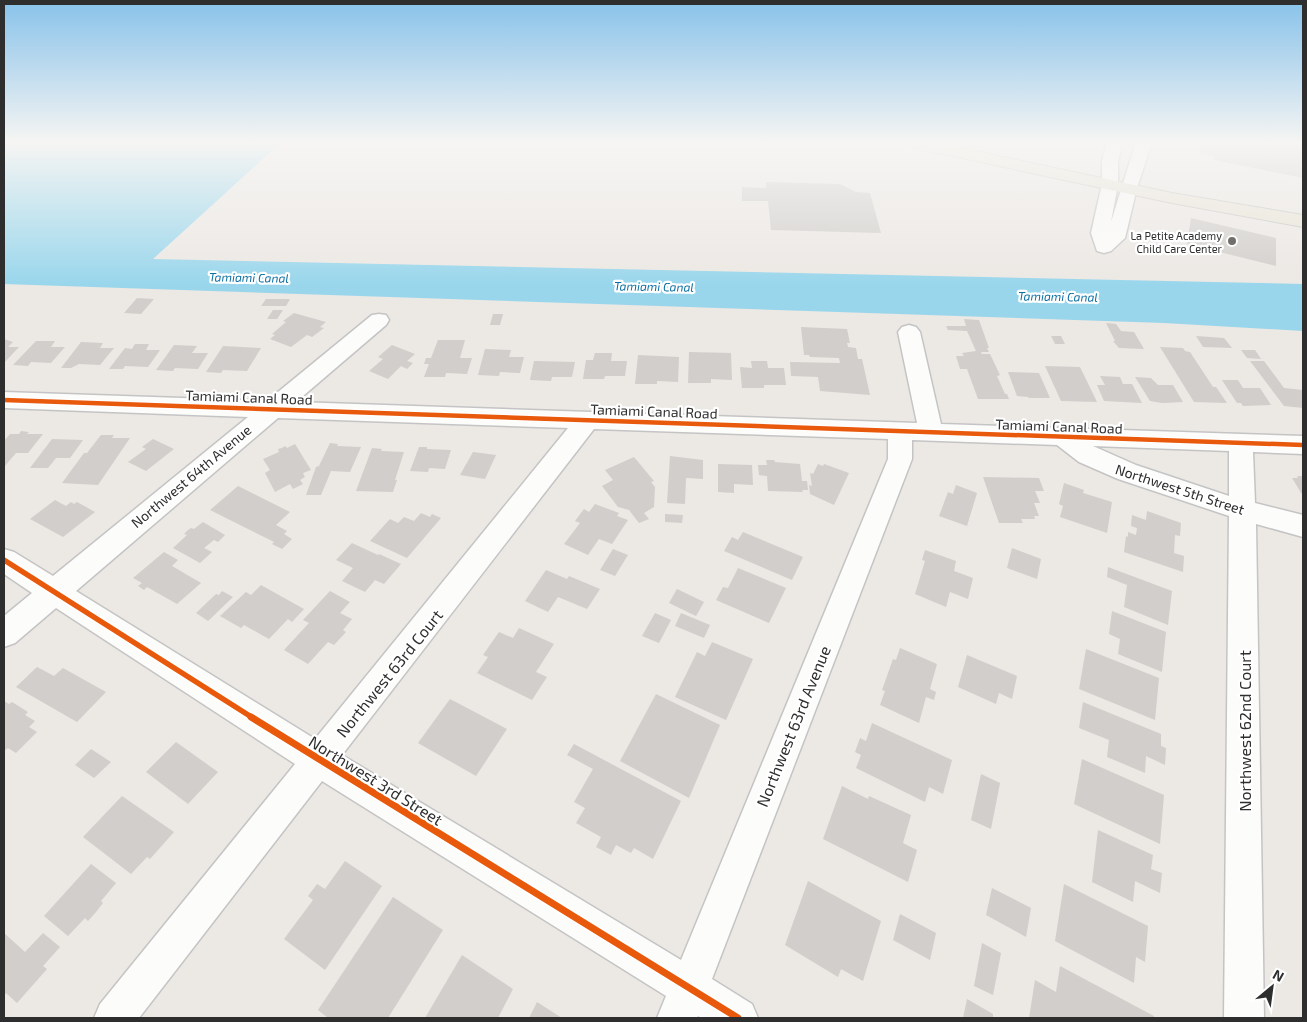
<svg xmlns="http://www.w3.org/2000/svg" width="1307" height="1022" viewBox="0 0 1307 1022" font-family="'Exo 2',sans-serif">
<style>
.water{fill:#99d6ec}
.building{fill:#d1cecb}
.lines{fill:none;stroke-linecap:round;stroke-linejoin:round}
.minor-casing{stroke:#c5c4c5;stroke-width:3}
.major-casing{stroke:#c6c5c4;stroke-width:2}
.minor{fill:#fcfcfb;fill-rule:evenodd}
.major{fill:#e8e4d6;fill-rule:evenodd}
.cycleway-far2-casing{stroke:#fff;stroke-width:7}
.cycleway-far1-casing{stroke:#fff;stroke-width:9}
.cycleway-casing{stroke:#fff;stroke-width:10}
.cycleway-far2{stroke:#e8590c;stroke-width:4.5}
.cycleway-far1{stroke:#e8590c;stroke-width:5.5}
.cycleway{stroke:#e8590c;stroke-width:7}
.poi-dot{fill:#706f6e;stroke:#fff;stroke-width:2}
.labels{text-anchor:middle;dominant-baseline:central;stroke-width:4.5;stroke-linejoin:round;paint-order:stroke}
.far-poi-label{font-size:11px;fill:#2e2e2e;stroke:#fff;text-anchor:end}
.far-water-label{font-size:12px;font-style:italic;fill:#0d6fa3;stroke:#fff}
.street-label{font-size:14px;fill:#2e2e2e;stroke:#fff}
.near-street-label{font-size:16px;fill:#2e2e2e;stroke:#fff}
</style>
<rect width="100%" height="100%" fill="#ece8e4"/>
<path class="water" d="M4,142H279L275,148L153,259L1303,284V331L1164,323L4,284Z"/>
<g class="building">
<path d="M1201,142H1303V178L1214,160V156L1200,153Z"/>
<path d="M766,182L840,184L856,192L870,193L881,233L771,230L768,201H742V187L766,188Z"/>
<path d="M1191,218L1276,238V266L1187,244Z"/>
<path d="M137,298L154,299L141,314L124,313Z"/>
<path d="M266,299H290L286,306H261Z"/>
<path d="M273,310H283L277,319H267Z"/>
<path d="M294,313L326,322L320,327L324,328L312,337L307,335L291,347L270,339L275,335L272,334L286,322L283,321Z"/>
<path d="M493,314H503L500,325H490Z"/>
<path d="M964,319L979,320L989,348H987L989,352H981L982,354H990L1000,375L997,376L1005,394H1007L1009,399H978L967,369H960L956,356H964L962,353L976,351L967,331L948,330L946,326H966Z"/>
<path d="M1106,323L1116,324L1121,331L1134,332L1144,349L1119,348L1113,341H1115Z"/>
<path d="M801,327L847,329L850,343H847L848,347L856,348L858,359H862L870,395L820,391L818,377L791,376L790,362L840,363L839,358L810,357L809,355H804Z"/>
<path d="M1051,336H1061L1065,344H1055Z"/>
<path d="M1196,336L1224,338L1232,348L1203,347Z"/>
<path d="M4,339L13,342L8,347H19L4,363Z"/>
<path d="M438,340H465L460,358H472L467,374L446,373L445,377H424L429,364H424L426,358H431Z"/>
<path d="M36,341H55L51,347H65L51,363L31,362L28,366L13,365Z"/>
<path d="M81,342L103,343L100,348H114L100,365L79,364L71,368H61Z"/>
<path d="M135,344H149L146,350H160L148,367L125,366L123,369H109L125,348L132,349Z"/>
<path d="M174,345L197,346L192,353H208L198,369L175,368L173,371L156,370Z"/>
<path d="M392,345L415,354L407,361L413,363L407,369L401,366L388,379L369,371L383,359L378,357Z"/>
<path d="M223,346L261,348L247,371L223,370L221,373L206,372Z"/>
<path d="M1160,347L1183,348L1185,351L1190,352L1213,387H1216L1227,403L1194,402Z"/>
<path d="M485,349L511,350L509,357H524L520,373L500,372L499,376L478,375Z"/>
<path d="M1241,350H1255L1261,359L1247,358Z"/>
<path d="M689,352L731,353L732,380L711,379V383H688Z"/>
<path d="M595,353H612L611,361H627L625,376H605L604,379H583L586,360H593Z"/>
<path d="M638,355L679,357L678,382L657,381V384H635Z"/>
<path d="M534,361L575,362L572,377H552L551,381L530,380Z"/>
<path d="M751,361H767L768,368H784L786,385H764V388H742L740,367L752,368Z"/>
<path d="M1250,361H1264L1284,388L1303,390V408L1284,406Z"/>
<path d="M1045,366L1080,367L1097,402L1061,401Z"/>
<path d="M1008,372L1039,373L1050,398H1029L1028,397L1017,396Z"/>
<path d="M1100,376L1120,377L1123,384H1132L1142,403L1104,401L1097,385H1105Z"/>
<path d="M1135,377L1151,378L1158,385H1173L1183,402L1162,403L1150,401Z"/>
<path d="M1222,380H1238L1243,388H1260L1271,405L1243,406L1241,403H1237Z"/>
<path d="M21,431L29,432L27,434H43L28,453H16L4,467V441L10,434H19Z"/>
<path d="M101,435H114L112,438H130L98,485L62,483L84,453H87Z"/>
<path d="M52,439L83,440L70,458H56L48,468H30Z"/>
<path d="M153,439L174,449L146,471L128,462L146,449L142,447Z"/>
<path d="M330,443L338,444L337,446L361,447L350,472L331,471L321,495H306L316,467L319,466Z"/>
<path d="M295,444L311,470L303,473L305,477L300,480L303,484L293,489L290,484L275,492L265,473L270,470L263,459L279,452L278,449L282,448L285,446L287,448Z"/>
<path d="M419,447H427V449L451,450L445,469L429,468L428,472L410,471Z"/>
<path d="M372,448L382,449L381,451L404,452L395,480H397L393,492L356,491Z"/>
<path d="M473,452L496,455L485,479L460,475Z"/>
<path d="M670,456L703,460V479L686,478L685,504L667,503Z"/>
<path d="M634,457L654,481L651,482L655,487L654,507L644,513L649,519L639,523L629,510L618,507L602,486L613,480L605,470Z"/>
<path d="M766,460H774L775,462L800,464L802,481H807L808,490H802L803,492L768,491L767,476L759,475L758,465H767Z"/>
<path d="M718,464L752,465L753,485L734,484V493L718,492Z"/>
<path d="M818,464L823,466L824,464L849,473L834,505L810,494L809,485L812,486L810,473L813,474Z"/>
<path d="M1297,476H1303V496L1292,478H1298Z"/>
<path d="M983,477L1039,478L1044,491H1035L1040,503H1034L1039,516H1034L1035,519H1021L1023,523H999Z"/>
<path d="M1064,483L1084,490L1083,493L1112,502L1107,533L1060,517L1063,506L1059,504Z"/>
<path d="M956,485L977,493L967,526L939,516L948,492L953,494Z"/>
<path d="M238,486L290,512L276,525L287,531L284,534L292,539L282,549L272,544L274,542L210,510Z"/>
<path d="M55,500L66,506L71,502L74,504L77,502L95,512L63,537L30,519Z"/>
<path d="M595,504L619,513L617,516L628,520L612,544L599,539L588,555L564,544L580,523L575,521L584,509L589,512Z"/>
<path d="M1147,511L1181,523L1180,536L1175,535L1174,553L1184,556L1183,572L1124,552L1126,536L1128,537V532L1136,535L1137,528L1131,526L1132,515L1146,520Z"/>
<path d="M421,513L430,517L432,514L441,518L407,558L370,541L390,519L398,523L404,517L414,521Z"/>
<path d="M665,514L683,515L682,523L665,522Z"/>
<path d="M203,522L225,535L218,542L214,540L204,548L212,552L200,563L173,548L187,535L184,534L188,530L191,528L194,529Z"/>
<path d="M743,532L803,557L792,580L724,551L732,537L738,540Z"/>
<path d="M352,543L378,555L379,554L401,564L384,584L375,580L365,592L342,581L353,568L336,560Z"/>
<path d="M1012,548L1041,559L1037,579L1007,568Z"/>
<path d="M613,549L628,555L615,576L600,570Z"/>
<path d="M925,550L956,561L954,571L973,578L968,599L950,592L946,607L915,594L925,561L922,560Z"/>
<path d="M164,552L178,560L172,566L201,583L177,604L147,587L144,590L138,586L142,583L133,578Z"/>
<path d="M1108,567L1172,591L1168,625L1124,607L1127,585L1107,577Z"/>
<path d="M738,568L786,588L769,623L716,600L723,587L728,588Z"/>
<path d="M546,570L567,579L569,576L600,589L587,609L558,597L548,612L525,601Z"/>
<path d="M261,585L304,609L292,622L288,619L269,639L244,625L241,628L220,616L246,592L251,595Z"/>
<path d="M677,589L704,602L696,616L669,603Z"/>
<path d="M222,591L233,597L208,621L196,613L216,594L219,595Z"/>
<path d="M330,591L350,602L340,613L352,619L343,630L346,632L334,645L328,642L308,664L284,650L309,623L303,620Z"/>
<path d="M1112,611L1166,632L1162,672L1118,654L1120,639L1109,634Z"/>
<path d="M655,613L671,620L659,643L642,636Z"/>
<path d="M681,613L710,625L704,638L675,626Z"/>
<path d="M519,628L554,644L536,672L547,677L532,700L477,673L488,657L483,655L499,632L513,638Z"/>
<path d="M712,642L753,659L726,720L675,697L697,652L705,656Z"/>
<path d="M900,648L937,664L930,689L936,692L934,700L926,697L919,723L880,705L885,691L882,690L893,659L896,660Z"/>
<path d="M1086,649L1159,678L1155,720L1079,689Z"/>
<path d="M967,655L1017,676L1012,699L999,693L996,704L958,687Z"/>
<path d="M37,667L54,676L63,668L106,692L77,722L16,687Z"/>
<path d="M656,694L720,725L689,798L620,761Z"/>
<path d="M450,699L507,729L476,776L418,743Z"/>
<path d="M4,701L9,704L12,702L28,712L25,715L35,721L29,727L37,732L16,753L8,748L4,751Z"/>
<path d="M1083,702L1161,734V746L1166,748L1165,765L1146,756L1145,773L1107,757L1109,740L1079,728Z"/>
<path d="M872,723L952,760L943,794L929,787L925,802L856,768L861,755L855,752L860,738L866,741Z"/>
<path d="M176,742L218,772L188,804L146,772Z"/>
<path d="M574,744L681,801L653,859L634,848L631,853L616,845L611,855L596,847L601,837L576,823L585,808L574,802L593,769L567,755Z"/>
<path d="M91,749L111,762L94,778L75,765Z"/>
<path d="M1082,759L1164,795L1160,844L1074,804Z"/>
<path d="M981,774L1000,783L991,829L971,820Z"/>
<path d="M842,786L868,799L869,796L911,815L903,843L917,850L908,882L823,839Z"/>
<path d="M122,796L174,832L150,859L147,857L131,874L83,837Z"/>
<path d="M1098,830L1153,855L1151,869L1162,873L1160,893L1135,881L1133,902L1092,882Z"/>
<path d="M345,861L382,886L325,970L284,939L313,900L308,896L317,884L325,889Z"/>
<path d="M91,864L116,883L101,901L103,903L96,912L88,921L85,918L68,936L44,916Z"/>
<path d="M808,881L881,921L863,981L841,969L838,977L785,945Z"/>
<path d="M1064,884L1148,926L1145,962L1136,957L1134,983L1055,941Z"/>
<path d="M992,888L1031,908L1026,937L986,915Z"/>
<path d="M393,897L443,930L388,1018H328L318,1010Z"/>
<path d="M900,914L936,933L930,960L893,940Z"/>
<path d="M4,933L25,952L43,933L60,947L43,966L47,969L17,1003L6,993L4,996Z"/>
<path d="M982,943L1001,953L993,995L974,986Z"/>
<path d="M462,955L513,989L498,1018H425Z"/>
<path d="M1060,966L1154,1016V1018H1029L1035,980L1056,992Z"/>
<path d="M967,999L993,1014V1018H963Z"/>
<path d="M537,1002L551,1011L562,1018H529Z"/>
</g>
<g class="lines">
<g class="minor-casing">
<g id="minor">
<path d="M1107,142H1123L1118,161V184L1111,222L1136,142H1152L1137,188L1125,238L1111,251L1104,253L1097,251L1091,233L1102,184V161Z"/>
<path d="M379,314L386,315L389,320L386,325L296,402L917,423L898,332L902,327L909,325L916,327L920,332L941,424L1303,436V454L1253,452L1255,503L1303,515V537L1256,524L1264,1018H1224L1229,516L1118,479L1079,462L1057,445L912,440V459L712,979L752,1004L758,1018H701L698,1016L697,1018H657L666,996L322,781L139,1018H94L100,1004L295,764L56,608L15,643L4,647V616L32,593L4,574V549L14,552L53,576L248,417L4,408V392L267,401L372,315ZM278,418L568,428L315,739L76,591ZM594,429L888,439V459L681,960L342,755ZM1093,446L1229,451V496L1136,465Z"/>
</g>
</g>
<g class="major-casing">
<path id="major" d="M902,142H933L1172,193L1303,215V227L1172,203L910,147L904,145Z"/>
</g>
<use href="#minor" class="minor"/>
<use href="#major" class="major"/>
<g class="cycleway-far2-casing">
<path id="cycleway-far2" d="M4,400L1303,445"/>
</g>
<g class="cycleway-far1-casing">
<path id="cycleway-far1" d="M4,560L253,718"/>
</g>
<g class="cycleway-casing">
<path id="cycleway" d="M251,717L738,1018"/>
</g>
<use href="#cycleway-far2" class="cycleway-far2"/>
<use href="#cycleway-far1" class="cycleway-far1"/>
<use href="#cycleway" class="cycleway"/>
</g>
<linearGradient id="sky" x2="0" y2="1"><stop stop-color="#88c2ea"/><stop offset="0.5" stop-color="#f6f5f3"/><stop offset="1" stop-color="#f6f5f3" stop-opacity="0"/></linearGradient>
<rect width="1307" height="285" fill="url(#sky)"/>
<circle class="poi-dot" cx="1232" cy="241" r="5"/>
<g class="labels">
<g class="far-poi-label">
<text x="1222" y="235">La Petite Academy<tspan x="1222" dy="13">Child Care Center</tspan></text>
</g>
<g class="far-water-label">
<text transform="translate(249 277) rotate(1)">Tamiami Canal</text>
<text transform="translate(654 286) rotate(1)">Tamiami Canal</text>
<text transform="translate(1058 296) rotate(1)">Tamiami Canal</text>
</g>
<g class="street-label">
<text transform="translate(249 397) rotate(2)">Tamiami Canal Road</text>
<text transform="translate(654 411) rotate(2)">Tamiami Canal Road</text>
<text transform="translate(1059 426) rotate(2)">Tamiami Canal Road</text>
<text transform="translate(191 476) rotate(-40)">Northwest 64th Avenue</text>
<text transform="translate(1180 489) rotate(18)">Northwest 5th Street</text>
</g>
<g class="near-street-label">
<text transform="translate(389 673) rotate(-51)">Northwest 63rd Court</text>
<text transform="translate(793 726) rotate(-68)">Northwest 63rd Avenue</text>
<text transform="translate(1244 731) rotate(-90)">Northwest 62nd Court</text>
<text transform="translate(376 780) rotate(32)">Northwest 3rd Street</text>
</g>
</g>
<rect width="1307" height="1022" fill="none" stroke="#2e2e2e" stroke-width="10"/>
<g transform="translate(1272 987) rotate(29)" stroke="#ffffff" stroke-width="4" paint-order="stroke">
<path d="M0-4L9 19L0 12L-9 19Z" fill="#2e2e2e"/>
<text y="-8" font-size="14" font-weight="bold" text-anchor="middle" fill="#2e2e2e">N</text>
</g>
</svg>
